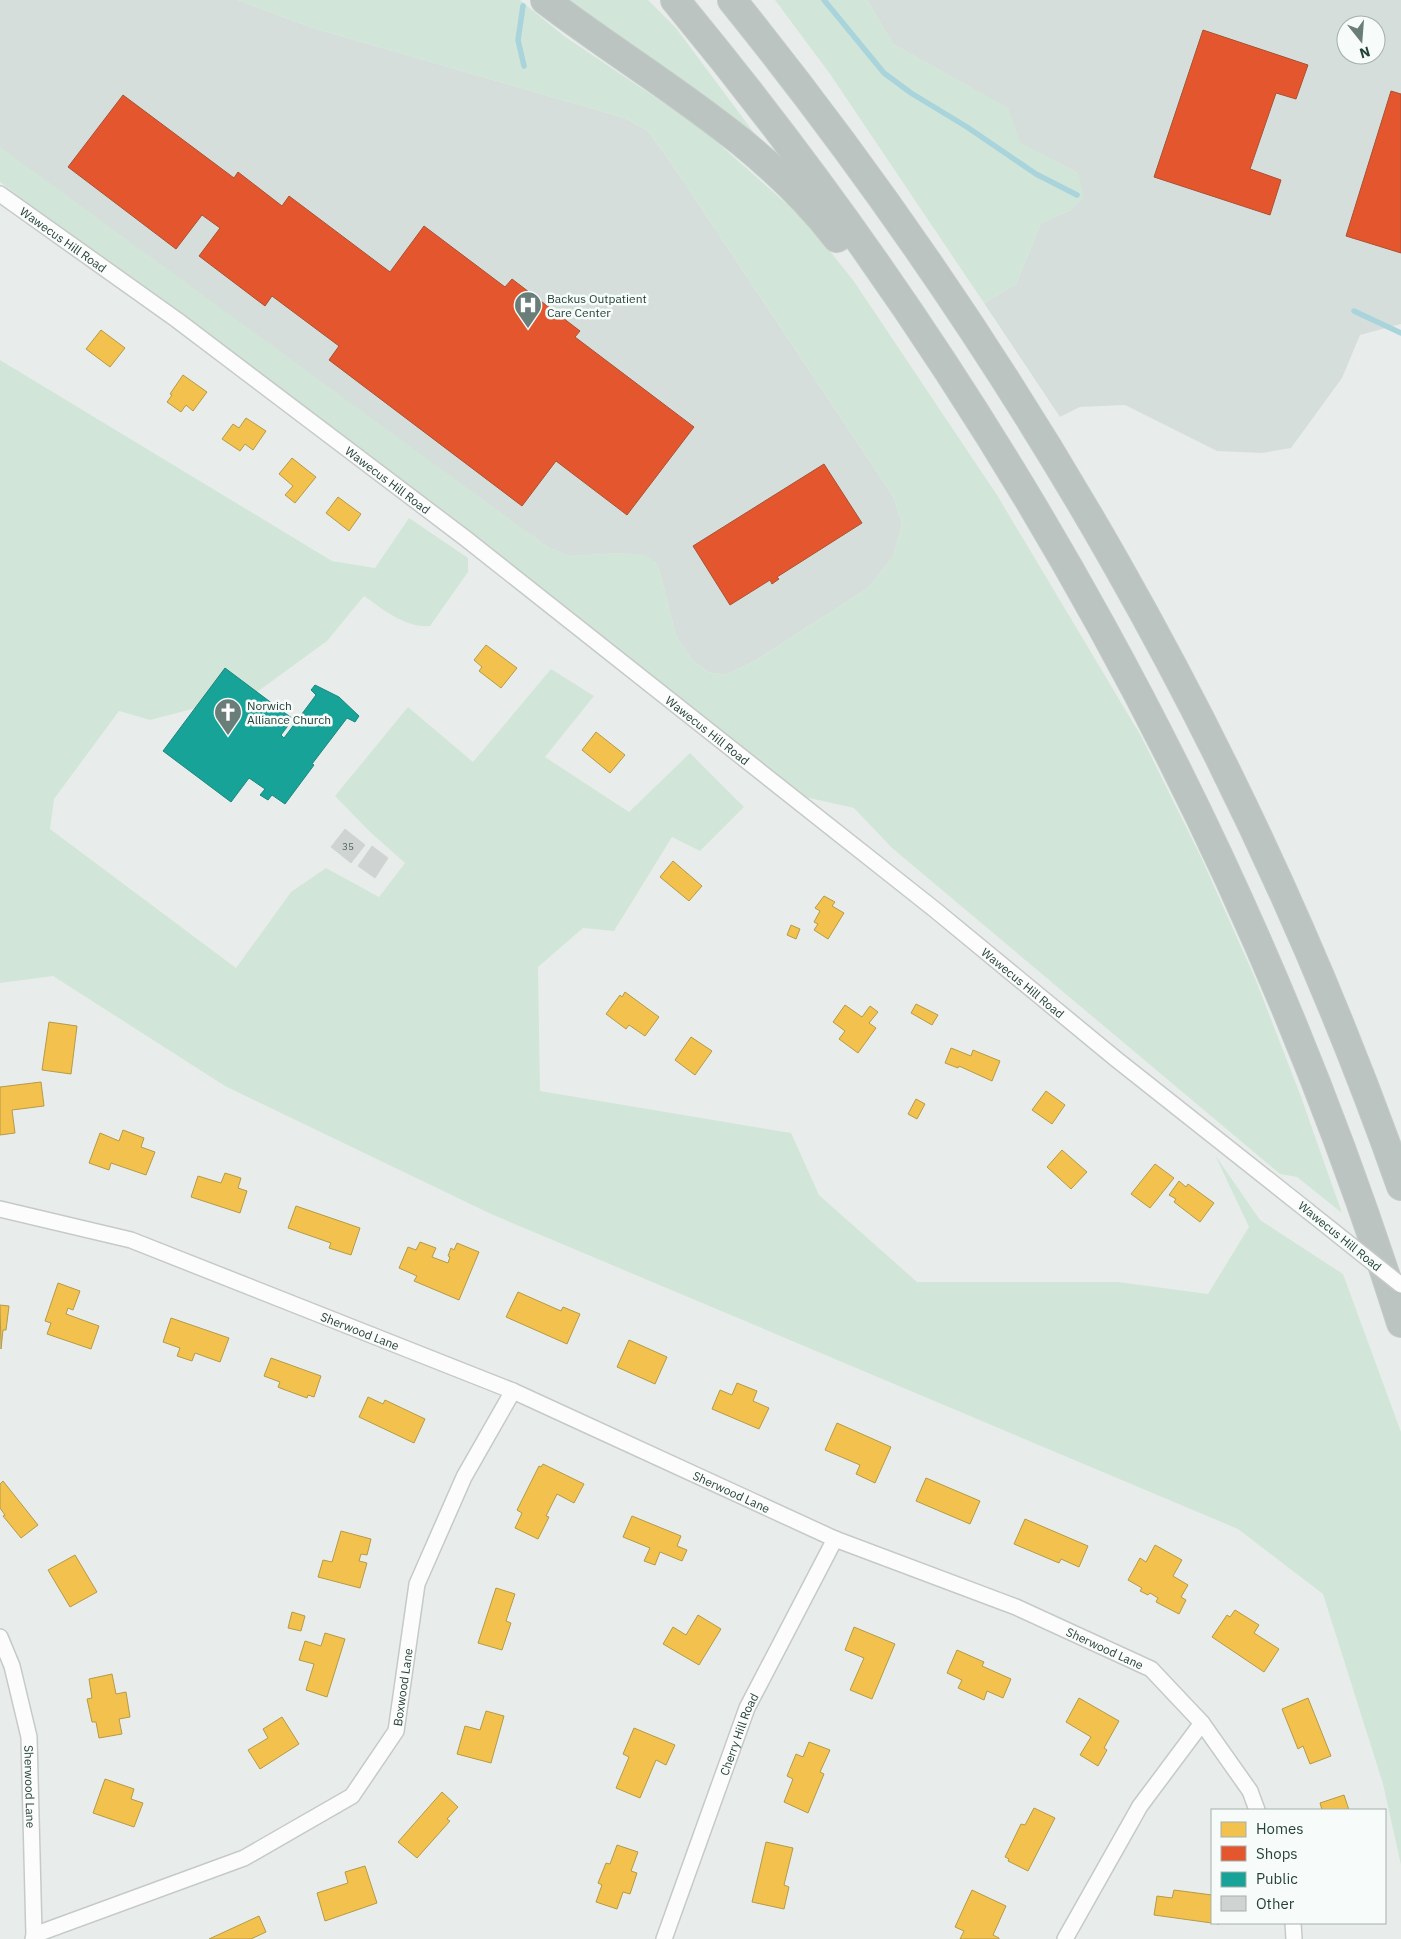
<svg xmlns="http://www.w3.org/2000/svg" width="1401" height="1939" viewBox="0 0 1401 1939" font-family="'IBM Plex Sans',sans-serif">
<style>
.built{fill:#d6dedb;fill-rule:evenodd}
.green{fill:#d1e6d8}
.homes{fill:#f2c14e;stroke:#b49b48}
.shops{fill:#e4572e;stroke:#aa5132}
.public{fill:#17a398;stroke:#1b867c}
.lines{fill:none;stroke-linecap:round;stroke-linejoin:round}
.stream{stroke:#a9d4db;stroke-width:5.5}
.building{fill:#cfd4d2;stroke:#d1d6d4}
.minor-casing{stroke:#c5cac8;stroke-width:18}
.motorway-casing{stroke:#c3ccc9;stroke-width:30}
.minor{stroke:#fcfcfc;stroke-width:15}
.motorway{stroke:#bcc4c2;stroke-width:28}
.minor-bridge-casing{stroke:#c5cac8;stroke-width:18;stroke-linecap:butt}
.minor-bridge{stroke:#fcfcfc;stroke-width:15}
.labels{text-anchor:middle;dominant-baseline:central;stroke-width:5;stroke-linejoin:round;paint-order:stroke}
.number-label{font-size:10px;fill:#506761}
.street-label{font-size:12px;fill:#24423a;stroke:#f7fbf9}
.poi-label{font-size:12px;fill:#24423a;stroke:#f7fbf9;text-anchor:start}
</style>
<rect width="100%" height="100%" fill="#e8edeb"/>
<g class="built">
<path d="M0,0H238L313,28L625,118L648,131L674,167L894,498L902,524L893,557L868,588L753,662L726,675L708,672L692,660L676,636L660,573L655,562L624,553L569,556L549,548L0,152Z"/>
<path d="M867,0H1401V324L1360,335L1342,378L1291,448L1262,453L1217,451L1125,405L1080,407L1060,417L984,303L1016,284L1041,223L1071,210L1078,173L1019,143L1007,108L893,44ZM1346,25H1376V55H1346Z"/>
</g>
<g class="green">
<path d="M238,0H520L564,36L701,128L805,220L853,280L997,495L1141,736L1201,857L1255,978L1300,1094L1342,1213L1297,1177L1280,1174L892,848L854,808L805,797L0,182V147L549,548L569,556L624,553L645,555L655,562L660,573L676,636L692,660L708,672L726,675L753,662L868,588L893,557L902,524L894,498L674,167L648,131L625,118L313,28Z"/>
<path d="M563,0H648L676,28L760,141Z"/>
<path d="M775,0H867L893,44L1008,108L1020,143L1078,173L1084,198L1071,210L1041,223L1016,284L984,303L830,74Z"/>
<path d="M0,360L332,561L375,568L409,518L468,558V572L430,626C405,628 384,610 364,596L327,641L257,692L150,720L119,711L54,799L50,829L236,968L291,892L326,868L379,897L405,863L370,832L335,796L408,707L473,762L551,669L594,696L545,757L629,812L690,753L744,807L700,851L672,837L614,931L583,928L538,967L540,1091L791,1133L819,1195L917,1282H1118L1208,1294L1249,1227L1215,1155L1260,1220L1343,1274L1401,1432V1865L1383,1784L1323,1594L1238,1529L491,1214L225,1086L53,976L0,983Z"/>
</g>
<g class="homes">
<path d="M101,330L125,348L110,367L86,349Z"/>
<path d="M183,375L207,392L193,411L186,405L181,412L167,402L172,395L170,394Z"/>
<path d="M246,418L266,431L253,450L245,444L240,451L222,439L233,424L239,428Z"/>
<path d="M292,458L316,477L295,503L285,495L293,486L279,474Z"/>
<path d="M338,497L361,514L349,531L326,513Z"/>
<path d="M486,645L517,668L501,688L479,671L482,667L474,660Z"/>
<path d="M596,732L625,755L610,773L582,750Z"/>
<path d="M673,861L702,886L689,901L660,877Z"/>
<path d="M824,896L835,902L832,906L844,913L828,939L814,930L818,924L814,922L820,911L815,908Z"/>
<path d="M791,925L800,929L796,939L787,935Z"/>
<path d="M625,992L659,1017L645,1036L629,1025L626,1029L606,1014L620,995L622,997Z"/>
<path d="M916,1004L938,1015L932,1025L911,1013Z"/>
<path d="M845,1005L862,1017L870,1006L878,1012L869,1023L876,1028L858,1053L839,1039L845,1031L833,1022Z"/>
<path d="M49,1022L77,1026L71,1074L42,1070Z"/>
<path d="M691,1037L712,1051L695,1075L675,1060Z"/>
<path d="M951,1048L971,1056L973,1050L1000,1061L992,1081L959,1066L958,1068L945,1063Z"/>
<path d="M41,1082L44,1106L12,1110L15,1133L0,1135V1087Z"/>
<path d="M1046,1091L1065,1105L1052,1124L1032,1110Z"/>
<path d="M916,1099L925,1104L917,1119L908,1114Z"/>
<path d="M123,1130L144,1138L141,1147L155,1152L146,1175L111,1163L109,1170L89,1163L100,1133L119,1141Z"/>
<path d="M1062,1150L1087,1172L1071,1189L1047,1167Z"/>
<path d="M1155,1164L1174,1178L1150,1208L1131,1194Z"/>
<path d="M225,1173L241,1178L238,1188L247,1191L240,1213L191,1197L198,1176L221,1183Z"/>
<path d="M1179,1181L1186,1187L1188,1184L1214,1203L1200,1222L1174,1202L1176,1199L1169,1195Z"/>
<path d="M296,1206L360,1228L351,1255L329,1248L331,1243L288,1228Z"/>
<path d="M420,1242L436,1248L432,1257L448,1263L450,1257L448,1256L451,1248L454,1250L457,1243L479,1252L459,1300L414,1281L417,1276L399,1268L408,1247L416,1250Z"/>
<path d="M58,1283L80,1291L73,1310L68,1308L66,1314L99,1326L91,1349L47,1334L51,1323L45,1321Z"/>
<path d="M518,1292L561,1311L563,1307L580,1314L567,1344L506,1317Z"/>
<path d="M0,1305L9,1306L6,1330H3L1,1349Z"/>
<path d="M171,1318L229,1338L220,1362L195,1353L192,1361L177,1356L180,1348L163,1342Z"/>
<path d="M629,1340L667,1357L655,1384L617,1367Z"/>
<path d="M271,1358L321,1376L314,1397L308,1395L307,1398L280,1388L278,1387L280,1382L264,1376Z"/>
<path d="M737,1383L757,1391L753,1401L769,1408L759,1429L712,1409L720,1390L732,1395Z"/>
<path d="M368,1397L383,1404L385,1400L425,1419L414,1443L359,1417Z"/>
<path d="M837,1423L891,1447L875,1483L856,1474L860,1465L825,1450Z"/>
<path d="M543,1464L584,1484L574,1503L557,1494L546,1516L549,1517L538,1539L515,1528L522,1513L517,1510L539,1466L541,1467Z"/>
<path d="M926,1478L980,1501L970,1524L916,1501Z"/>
<path d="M3,1481L38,1525L21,1538L3,1516L5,1515L0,1508V1484Z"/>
<path d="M632,1516L681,1536L677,1546L687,1550L682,1561L660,1552L655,1565L644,1561L650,1548L623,1537Z"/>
<path d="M1025,1519L1088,1546L1079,1567L1061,1559L1059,1563L1014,1544Z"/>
<path d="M341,1531L371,1539L367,1555L361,1554L359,1561L367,1563L360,1588L318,1577L323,1560L332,1562Z"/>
<path d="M1155,1545L1182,1560L1173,1576L1188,1585L1181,1597L1186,1600L1179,1614L1156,1602L1158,1598L1150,1593L1148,1595L1140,1591L1142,1588L1128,1580L1140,1558L1146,1562Z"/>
<path d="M75,1555L97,1592L70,1607L48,1570Z"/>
<path d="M496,1588L515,1594L506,1621L511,1623L502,1650L478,1643Z"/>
<path d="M1235,1610L1259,1625L1254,1633L1279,1649L1264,1672L1212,1637L1227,1615L1230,1617Z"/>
<path d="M292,1612L305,1616L301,1631L288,1628Z"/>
<path d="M698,1615L721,1629L699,1665L663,1644L673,1627L686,1635Z"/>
<path d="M854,1627L895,1644L872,1699L850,1690L864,1658L845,1650Z"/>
<path d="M325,1633L345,1639L327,1697L306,1690L314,1664L299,1660L305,1641L321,1646Z"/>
<path d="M957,1650L984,1662L982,1666L1011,1679L1003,1698L987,1691L984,1700L958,1688L962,1680L947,1673Z"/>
<path d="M112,1674L116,1694L126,1692L130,1717L119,1719L122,1734L99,1738L96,1722H92L87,1699L92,1698L89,1679Z"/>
<path d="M1079,1698L1119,1721L1104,1748L1107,1750L1098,1766L1080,1755L1091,1737L1066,1722Z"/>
<path d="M1308,1698L1331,1756L1310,1764L1303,1746L1298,1749L1282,1709Z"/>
<path d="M486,1711L504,1716L491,1763L457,1754L465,1726L480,1730Z"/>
<path d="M282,1717L299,1744L260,1769L248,1750L268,1738L263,1729Z"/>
<path d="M634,1728L675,1745L666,1765L656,1760L640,1798L616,1788L629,1757L623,1754Z"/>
<path d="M809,1742L830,1750L820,1772L824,1774L808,1813L784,1802L793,1779L787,1776L796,1754L803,1757Z"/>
<path d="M105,1779L134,1789L131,1799L143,1803L134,1827L93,1813Z"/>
<path d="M442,1792L458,1807L447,1819L450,1821L417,1858L398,1842Z"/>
<path d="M1344,1795L1349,1810H1322L1320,1803Z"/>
<path d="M1034,1808L1055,1818L1028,1871L1008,1861L1009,1859L1005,1857L1021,1824L1025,1825Z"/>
<path d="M766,1842L793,1848L784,1885L789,1887L784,1909L752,1902Z"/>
<path d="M617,1845L638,1852L631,1871L637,1873L630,1894L623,1892L617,1909L596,1902L602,1885L598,1883L606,1863L610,1864Z"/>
<path d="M365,1866L377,1903L325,1921L317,1893L348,1883L345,1872Z"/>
<path d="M972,1890L1006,1906L993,1935L999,1938V1939H960L964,1931L955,1927Z"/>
<path d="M1174,1890L1212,1895V1923H1220L1219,1924L1154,1915L1157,1896L1172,1898Z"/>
<path d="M259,1916L266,1932L251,1939H209Z"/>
</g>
<g class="shops">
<path d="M1203,30L1308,65L1296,99L1276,93L1250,169L1281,180L1270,215L1154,177Z"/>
<path d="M1391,91L1401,94V253L1346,236Z"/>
<path d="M123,95L234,178L238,172L282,206L289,196L390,272L424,226L505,287L512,279L580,331L575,337L694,427L627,515L556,461L522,506L329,360L339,346L272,296L265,306L199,256L220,228L202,215L176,249L68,167Z"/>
<path d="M824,464L862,523L777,577L779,579L772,584L770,580L730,605L693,546Z"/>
</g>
<path class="public" d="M225,668L293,719L281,735L284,738L316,695L311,690L315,685L339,697L359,716L355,722L347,718L312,764L314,765L285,804L272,795L268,800L260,795L265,789L249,778L231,802L163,751Z"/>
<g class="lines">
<g class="stream">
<path d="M824,0L884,73L911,93L967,127L1036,174L1077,195"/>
<path d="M523,6L518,40L524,66"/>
<path d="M1354,311L1401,333"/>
</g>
</g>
<g class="building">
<path d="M345,829L365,845L351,863L331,847Z"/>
<path d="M372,846L388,858L375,878L358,866Z"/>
</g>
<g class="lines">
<g class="minor-casing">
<g id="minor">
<path id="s1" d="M0,194L177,320L465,538L934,909L1116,1059L1308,1211"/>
<path id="s2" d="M0,1209L131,1240L513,1391L835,1539L1016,1607L1151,1669L1202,1723L1250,1791L1257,1810"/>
<path id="s3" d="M0,1637L12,1666L29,1737L34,1935L33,1939"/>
<path d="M1293,1923L1294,1939"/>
<path id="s4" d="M34,1935L244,1858L352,1796L396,1731L417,1584L464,1477L513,1391"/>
<path id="s5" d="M664,1939L747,1708L835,1539"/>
<path d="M1065,1939L1140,1806L1202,1723"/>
</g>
</g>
<g class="motorway-casing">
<g id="motorway">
<path d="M545,0C646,77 758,136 837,238"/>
<path d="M675,0C998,390 1248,840 1401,1323"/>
<path d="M732,0C1018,355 1249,755 1401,1186"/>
</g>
</g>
<use href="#minor" class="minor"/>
<use href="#motorway" class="motorway"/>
<g class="minor-bridge-casing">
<path id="minor-bridge" d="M1308,1211L1401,1285"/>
</g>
<use href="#minor-bridge" class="minor-bridge"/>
</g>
<defs>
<g id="hospital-pin" transform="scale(1.4375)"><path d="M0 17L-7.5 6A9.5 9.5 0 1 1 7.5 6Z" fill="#697e78" stroke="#f7fbf9"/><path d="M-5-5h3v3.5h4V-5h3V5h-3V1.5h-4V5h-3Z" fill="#fff"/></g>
<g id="church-pin" transform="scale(1.4375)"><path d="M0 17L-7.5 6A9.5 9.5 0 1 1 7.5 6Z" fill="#697e78" stroke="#f7fbf9"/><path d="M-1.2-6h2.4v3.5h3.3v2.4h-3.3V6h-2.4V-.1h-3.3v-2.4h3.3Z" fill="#fff"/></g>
</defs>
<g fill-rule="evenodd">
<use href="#hospital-pin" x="528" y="305"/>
<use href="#church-pin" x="228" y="712"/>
</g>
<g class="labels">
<g class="number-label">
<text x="348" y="846">35</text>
</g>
<g class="street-label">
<text stroke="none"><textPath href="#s1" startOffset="78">Wawecus Hill Road</textPath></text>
<text stroke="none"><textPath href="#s1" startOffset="482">Wawecus Hill Road</textPath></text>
<text stroke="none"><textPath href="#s1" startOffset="888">Wawecus Hill Road</textPath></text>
<text stroke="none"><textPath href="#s1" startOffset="1292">Wawecus Hill Road</textPath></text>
<text transform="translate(1340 1236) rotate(39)">Wawecus Hill Road</text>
<text stroke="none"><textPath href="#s2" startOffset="381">Sherwood Lane</textPath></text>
<text stroke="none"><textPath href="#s2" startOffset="786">Sherwood Lane</textPath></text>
<text stroke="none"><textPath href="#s2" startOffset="1191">Sherwood Lane</textPath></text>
<text stroke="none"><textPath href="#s4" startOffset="471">Boxwood Lane</textPath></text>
<text stroke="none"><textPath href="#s5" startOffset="218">Cherry Hill Road</textPath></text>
<text stroke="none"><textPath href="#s3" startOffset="154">Sherwood Lane</textPath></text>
</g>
<g class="poi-label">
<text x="547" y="298">Backus Outpatient<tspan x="547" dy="14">Care Center</tspan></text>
<text x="247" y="705">Norwich<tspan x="247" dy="14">Alliance Church</tspan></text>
</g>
</g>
<rect x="1211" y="1809" width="175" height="115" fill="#f7fbf9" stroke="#a3b1ad"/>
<rect x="1221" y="1822" width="25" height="15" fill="#f2c14e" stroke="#a3b1ad"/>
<text x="1256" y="1834" font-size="15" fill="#24423a">Homes</text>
<rect x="1221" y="1846" width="25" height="15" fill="#e4572e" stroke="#a3b1ad"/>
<text x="1256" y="1859" font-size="15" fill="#24423a">Shops</text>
<rect x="1221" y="1872" width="25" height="15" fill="#17a398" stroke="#a3b1ad"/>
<text x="1256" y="1884" font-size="15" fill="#24423a">Public</text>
<rect x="1221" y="1896" width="25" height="15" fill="#cfd4d2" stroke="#a3b1ad"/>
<text x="1256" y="1909" font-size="15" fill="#24423a">Other</text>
<g transform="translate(1361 40) rotate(163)"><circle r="24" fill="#f7fbf9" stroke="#a3b1ad"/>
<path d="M0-4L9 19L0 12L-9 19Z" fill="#697e78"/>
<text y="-8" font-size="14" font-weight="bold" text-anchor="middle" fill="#24423a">N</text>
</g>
</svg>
